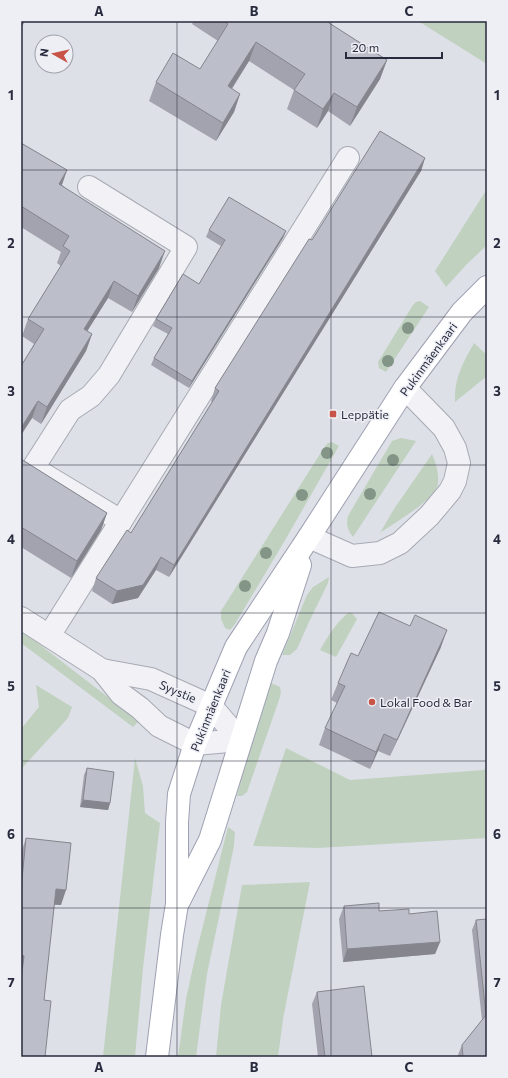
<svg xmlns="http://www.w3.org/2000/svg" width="508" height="1078" viewBox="0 0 508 1078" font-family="Commissioner,sans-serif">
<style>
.green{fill:#c0d1c0}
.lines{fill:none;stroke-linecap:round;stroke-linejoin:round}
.minor-casing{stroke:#a7aab4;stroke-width:24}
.major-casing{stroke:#9ea1b2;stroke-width:24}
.minor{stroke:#f1f1f6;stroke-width:22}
.major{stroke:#fff;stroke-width:22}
.tree{fill:#829587}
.wall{fill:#a2a3ae}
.shaded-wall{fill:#84858d}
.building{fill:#bcbeca;stroke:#84858d}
.grid{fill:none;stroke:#282b3d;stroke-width:1;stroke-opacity:0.55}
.poi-dot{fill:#c85347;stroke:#eeeff5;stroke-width:1.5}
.labels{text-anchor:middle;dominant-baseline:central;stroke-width:3;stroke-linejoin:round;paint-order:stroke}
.street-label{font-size:12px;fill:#282b3d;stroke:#eeeff5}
.poi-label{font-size:12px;fill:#282b3d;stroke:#eeeff5;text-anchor:start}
.neatline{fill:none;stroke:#282b3d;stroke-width:1.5}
.grid-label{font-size:13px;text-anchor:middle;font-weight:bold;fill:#282b3d}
</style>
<rect width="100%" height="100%" fill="#dee0e7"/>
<g class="green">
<path d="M418,21H487V64Z"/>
<path d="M487,189V245L467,264L446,287L435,271Z"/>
<path d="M420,301L429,307L386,372L379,368L378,362L413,305L416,302Z"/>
<path d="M474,343L487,355V376L455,402C454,378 463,363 474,343Z"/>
<path d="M401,438L416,441L353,537C347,530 346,524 348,516L392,441Z"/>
<path d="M332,442L339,446L284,542L235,624L230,630L225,628L221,619V611L325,446L328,443Z"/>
<path d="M432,454C436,463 439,473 438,484C435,500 394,523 380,533L394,509Z"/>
<path d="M329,577L328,583L309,622L297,649L290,655H282L307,595L313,587Z"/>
<path d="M348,613H352L357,619L336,657L320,650C328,636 336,623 348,613Z"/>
<path d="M21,632L35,641L139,721L133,727L21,643Z"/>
<path d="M271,683L280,687L281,693L279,700L247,792L242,796H237L248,753Z"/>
<path d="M36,685L72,707L68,718L21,769V729L39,707Z"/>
<path d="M286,748L350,780L484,770L487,765V838L318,848L253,846Z"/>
<path d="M135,758L143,786L145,813L160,823L143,968L135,1057H103Z"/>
<path d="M228,827L235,832L234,846L207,974L196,1057H178L186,999L196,953Z"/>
<path d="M310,882L283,1019L278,1057H216L221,1005L242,885Z"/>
</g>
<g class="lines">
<g class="minor-casing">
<g id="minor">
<path d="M89,187L186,247L109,375L91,396L70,410L33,468L121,521"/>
<path d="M309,537L352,556L380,553L400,543L429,516L450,491L455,481L459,463L455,448L444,428L405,388"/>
<path d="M21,618L102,670L121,694L140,708L159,726L195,744L240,740"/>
<path d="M49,636L348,158"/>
<path d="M102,670L151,679L211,706L240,740"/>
</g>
</g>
<g class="major-casing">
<g id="major">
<path d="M179,901L210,840L266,661L278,633L300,565"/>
<path d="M157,1057L172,935L177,904V822L179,794L195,744L236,647L309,537L405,388L462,312L487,287"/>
</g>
</g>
<use href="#minor" class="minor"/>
<use href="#major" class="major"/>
</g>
<g class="tree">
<circle cx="408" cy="328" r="6"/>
<circle cx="388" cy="361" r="6"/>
<circle cx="327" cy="453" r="6"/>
<circle cx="393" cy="460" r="6"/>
<circle cx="370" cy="494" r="6"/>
<circle cx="302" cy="495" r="6"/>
<circle cx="266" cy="553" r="6"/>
<circle cx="245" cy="586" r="6"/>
</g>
<g class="wall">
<path d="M192,21H326L387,60L380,79L350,126L328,111L317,128L287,109L294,90L249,61L232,89L240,94L234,112L216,141L149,101L156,82L200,69L218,41L192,24L193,22Z"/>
<path d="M21,143L67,170L62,185L159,268L132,312L108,298L87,331L92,334L86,351L41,424L32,418L21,435V366L34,344L22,336L28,319L61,266L57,263L61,252L21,227Z"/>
<path d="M425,158L421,171L169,577L156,570L138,598L112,604L92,591L96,578L131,533L212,402L211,401L215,388L312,240Z"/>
<path d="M209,230L286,231L283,238L189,388L151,365L154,358L168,334L153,326L156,319L199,284L221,246L206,237Z"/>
<path d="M21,459L107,513L101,530L71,578L21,547Z"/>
<path d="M441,647L390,756L378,751L370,769L319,745L325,728L337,703L331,700L338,683L358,656Z"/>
<path d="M87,768L110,803L108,810L80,807L84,775Z"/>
<path d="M26,838L61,905H54L44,1000L21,1057V853Z"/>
<path d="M344,906L379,911L409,914L440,942L435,954L343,962L339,919Z"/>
<path d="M487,919V1057H458V1055L462,1045L482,1020L472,930L476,920Z"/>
<path d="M317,992L372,1057H318L312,1004Z"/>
</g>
<g class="shaded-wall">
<path d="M21,21H25L21,28Z"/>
<path d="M256,42L249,61L221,105L228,86Z"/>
<path d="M387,60L380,79L350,126L357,107Z"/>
<path d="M334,93L328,111L317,128L323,109Z"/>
<path d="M240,94L234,112L216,141L223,123Z"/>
<path d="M425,158L421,171L169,577L174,565Z"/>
<path d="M67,170L61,187L59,184Z"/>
<path d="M286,231L283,238L189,388L192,381Z"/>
<path d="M165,251L159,268L132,312L138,296Z"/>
<path d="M114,281L108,298L78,346L84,329Z"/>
<path d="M92,334L86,351L41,424L47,407Z"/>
<path d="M38,401L32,418L21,435V428Z"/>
<path d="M107,513L101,530L71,578L77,561Z"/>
<path d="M161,557L156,570L138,598L112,604L117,591Z"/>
<path d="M447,630L441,647L390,756L397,740Z"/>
<path d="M384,734L378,751L370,769L376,752Z"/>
<path d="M83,800L110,803L108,810L80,807Z"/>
<path d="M56,889L66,890L61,905L50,904Z"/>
<path d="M440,942L435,954L343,962L347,949Z"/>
<path d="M21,955L24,956L21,962Z"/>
</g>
<g class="building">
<path d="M223,21H326L387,60L357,107L334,93L323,109L294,90L305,74L256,42L228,86L240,94L223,123L156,82L173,53L200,69L228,24Z"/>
<path d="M380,131L425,158L174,565L161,557L143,585L117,591L96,578L127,530L131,533L219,391L215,388L309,239L312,240Z"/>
<path d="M21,143L67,170L59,184L165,251L138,296L114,281L84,329L92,334L47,407L38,401L21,428V366L44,329L28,319L70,251L63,246L69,236L21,206Z"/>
<path d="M229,197L286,231L192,381L154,358L172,328L156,319L183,274L199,284L225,240L209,230Z"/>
<path d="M21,459L107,513L77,561L21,527Z"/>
<path d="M379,612L410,626L415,615L447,630L397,740L384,734L376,752L325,728L345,686L338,683L351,653L358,656Z"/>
<path d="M87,768L114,772L110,803L83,800Z"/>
<path d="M26,838L71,843L66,890L56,889L44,1000L51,1001L45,1057H21V980L24,956L21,955V889Z"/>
<path d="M379,903V911L409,909V914L437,911L440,942L347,949L344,906Z"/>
<path d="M487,919V1057H463L462,1045L486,1015L476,920Z"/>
<path d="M364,986L372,1057H325L317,992Z"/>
</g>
<path class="grid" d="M177,21V1057M331,21V1057M21,170H487M21,317H487M21,465H487M21,613H487M21,761H487M21,908H487"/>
<g class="poi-dot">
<rect x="329" y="410" width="8" height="8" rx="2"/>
<circle cx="372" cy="702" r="4"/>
</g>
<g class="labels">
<g class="street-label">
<text transform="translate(428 359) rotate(-54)">Pukinmäenkaari</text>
<text transform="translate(178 691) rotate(23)">Syystie</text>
<text transform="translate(210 710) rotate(-68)">Pukinmäenkaari</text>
</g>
<g class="poi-label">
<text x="341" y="414">Leppätie</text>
<text x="380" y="702">Lokal Food &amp; Bar</text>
</g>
</g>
<rect width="508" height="1078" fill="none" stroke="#eeeff5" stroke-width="44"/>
<g transform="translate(54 54) rotate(278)"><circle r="19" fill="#eeeff5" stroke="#9fa1ab"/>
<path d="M0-3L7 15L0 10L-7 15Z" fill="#c85347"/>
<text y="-6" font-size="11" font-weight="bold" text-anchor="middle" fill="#282b3d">N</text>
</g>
<path d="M346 52v6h96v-6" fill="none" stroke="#282b3d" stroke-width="2"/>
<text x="352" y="52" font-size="12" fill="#282b3d" stroke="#eeeff5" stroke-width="3" paint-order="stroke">20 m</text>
<rect x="22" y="22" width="464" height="1034" class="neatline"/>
<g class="grid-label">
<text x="99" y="16">A</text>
<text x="254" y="16">B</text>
<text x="409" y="16">C</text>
<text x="11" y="100">1</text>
<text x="497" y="100">1</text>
<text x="11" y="248">2</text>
<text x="497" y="248">2</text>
<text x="11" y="396">3</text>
<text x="497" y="396">3</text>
<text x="11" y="544">4</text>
<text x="497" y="544">4</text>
<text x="11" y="691">5</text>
<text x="497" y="691">5</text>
<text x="11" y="839">6</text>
<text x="497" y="839">6</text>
<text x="11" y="987">7</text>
<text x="497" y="987">7</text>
<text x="99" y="1072">A</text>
<text x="254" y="1072">B</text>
<text x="409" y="1072">C</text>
</g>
</svg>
